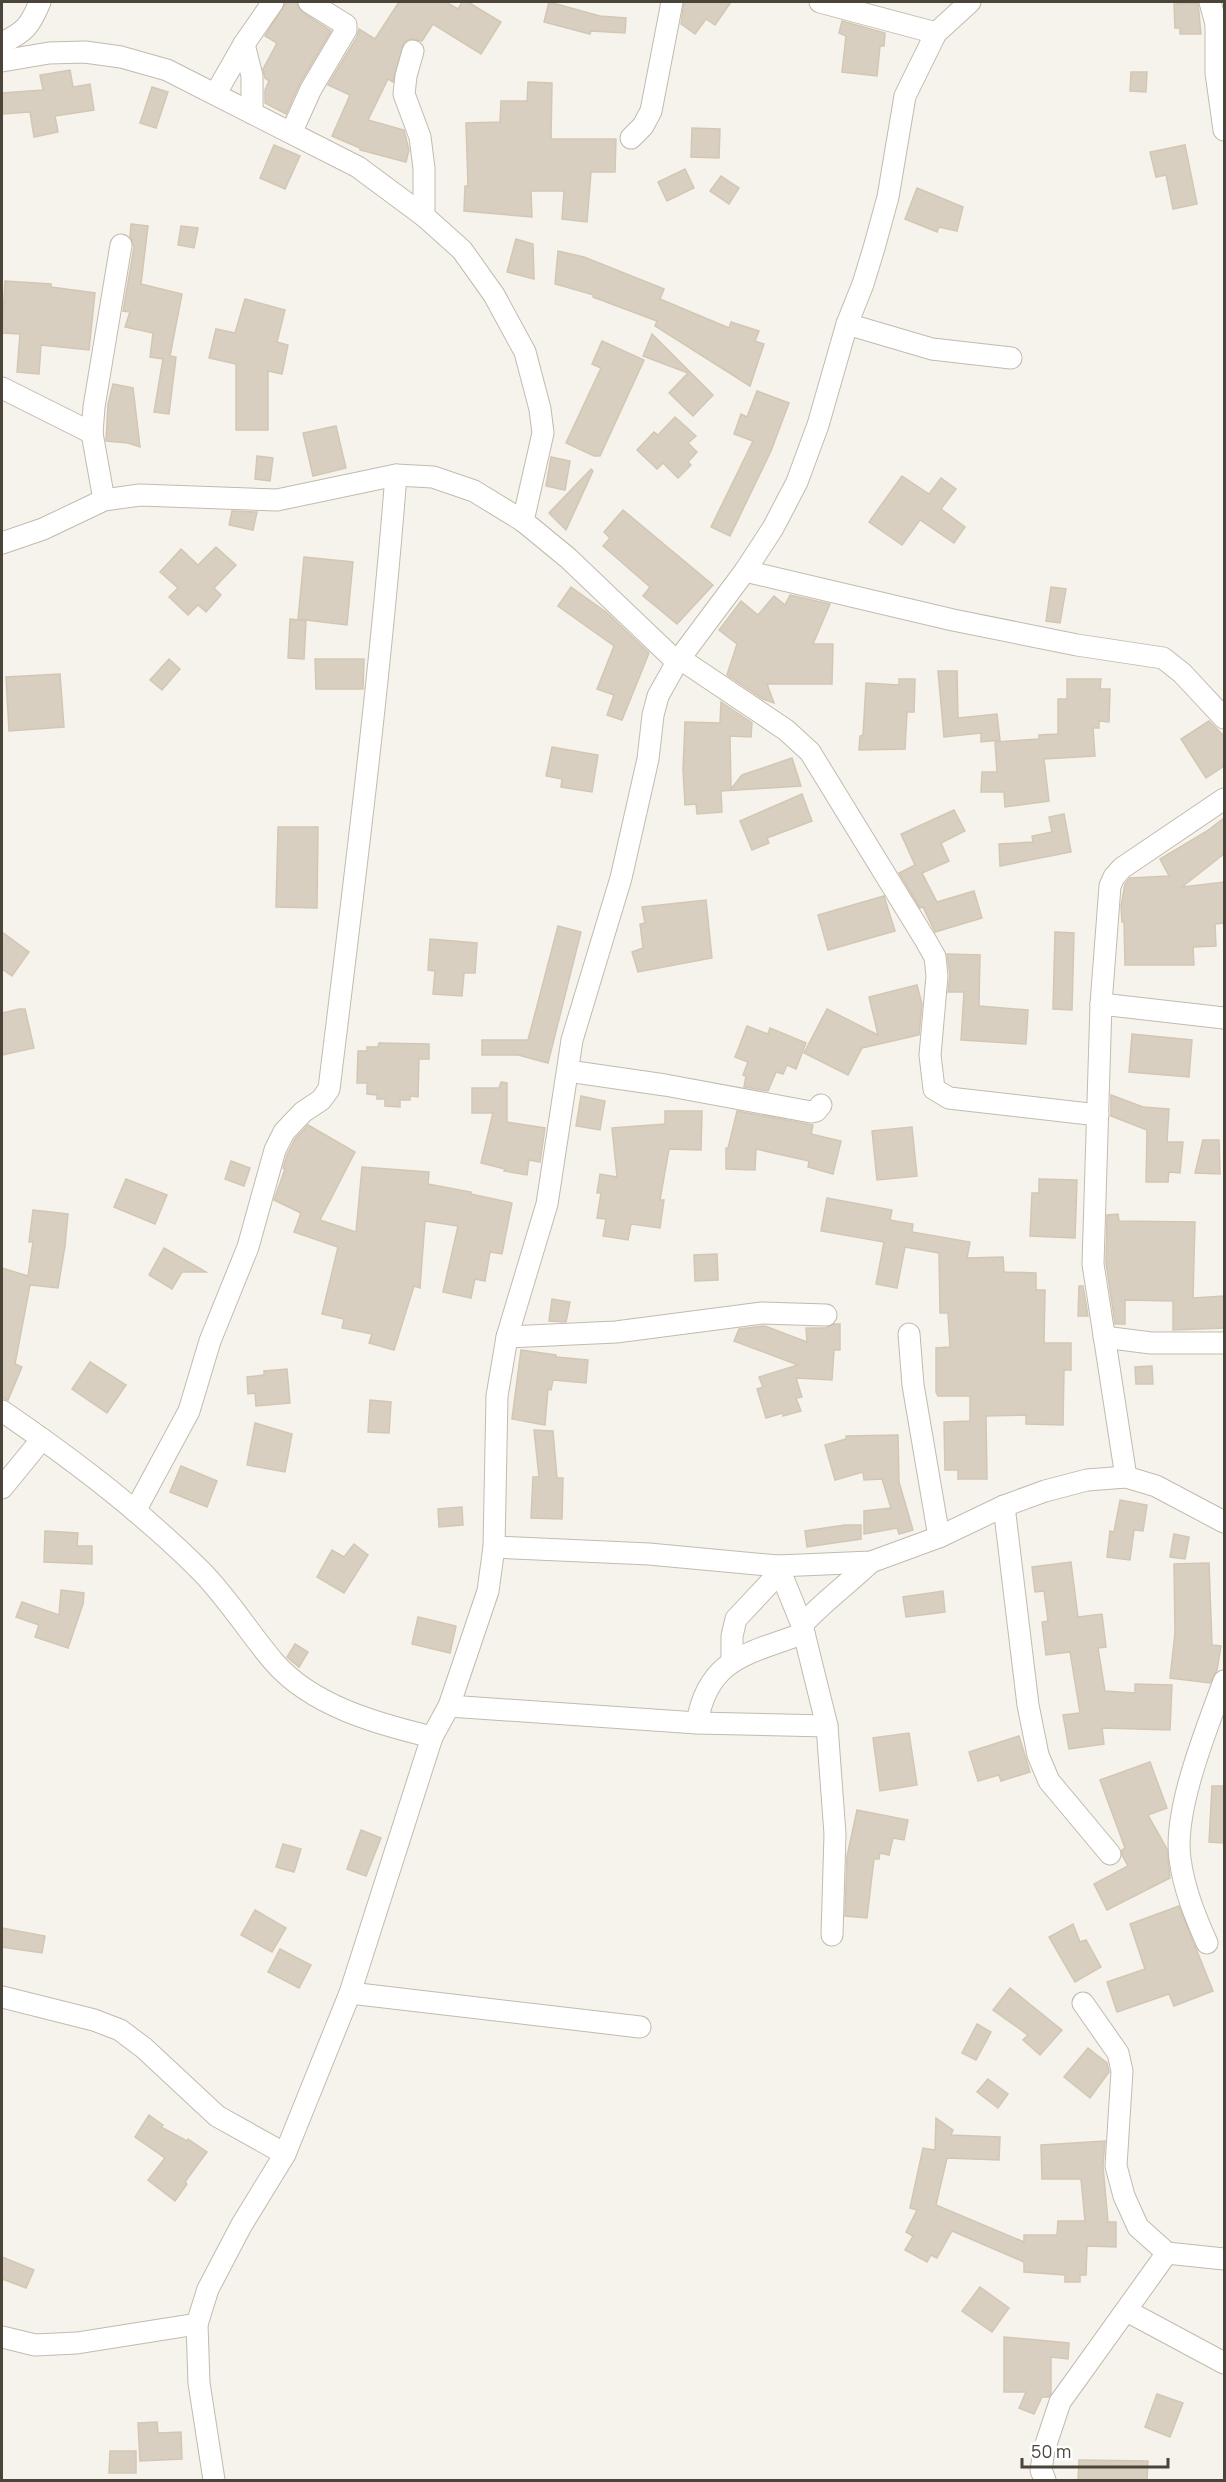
<svg xmlns="http://www.w3.org/2000/svg" width="1226" height="2482" viewBox="0 0 1226 2482" font-family="Manrope,sans-serif">
<style>
.building{fill:#d8cfc1;stroke:#d3c7b4;stroke-width:1.5}
.lines{fill:none;stroke-linecap:round;stroke-linejoin:round}
.street-casing{stroke:#c2bbae;stroke-width:23}
.street{stroke:#fff;stroke-width:21}
</style>
<rect width="100%" height="100%" fill="#f6f3ec"/>
<g class="building">
<path d="M286,2H296L302,12L331,31L300,83L286,114L265,103V90L269,81L265,78L263,69L277,43L265,36Z"/>
<path d="M399,2H446L458,9L462,2H468L501,22L481,54L433,24L422,41L410,39L404,42L393,82L388,79L368,120L404,130L409,150L406,162L360,150V148L332,136L350,95L328,85L357,37L359,29L375,39Z"/>
<path d="M549,2L600,16L626,18L625,33L591,31L590,34L544,22Z"/>
<path d="M684,2H731L715,25L706,19L695,34L681,24Z"/>
<path d="M1198,3L1201,34H1180V28H1175L1174,4Z"/>
<path d="M842,21L885,33L884,46H880L877,76L842,72L846,36L839,33Z"/>
<path d="M70,70L73,87L90,84L94,110L55,116L58,132L34,137L30,112L2,114V93L43,90L40,75Z"/>
<path d="M1131,72H1147L1146,92L1130,91Z"/>
<path d="M528,82L552,83L551,139H616L615,172H591L587,222L562,219L564,191H531L532,217L464,211L465,186H468L466,123L500,122L501,101H527Z"/>
<path d="M152,87L168,92L156,128L140,123Z"/>
<path d="M692,128L720,129L719,158L691,157Z"/>
<path d="M274,145L300,156L285,189L260,178Z"/>
<path d="M1185,145L1197,204L1173,209L1166,175L1156,177L1150,152Z"/>
<path d="M685,169L694,188L667,201L658,182Z"/>
<path d="M721,176L739,188L729,204L710,191Z"/>
<path d="M917,188L963,207L957,231L939,227L937,232L905,219Z"/>
<path d="M131,224L148,226L141,284L182,294L170,356L176,357L169,414L154,412L163,359L150,357L153,333L125,327L130,312L123,311L134,247L130,236Z"/>
<path d="M181,226L198,228L194,248L178,245Z"/>
<path d="M516,239L533,244L534,279L507,272Z"/>
<path d="M558,251L584,257L664,289L660,299L729,328L731,322L759,331L755,341L764,344L750,386L655,326L657,321L593,297L594,295L555,284Z"/>
<path d="M5,281L51,284V287L95,293L89,350L41,345L39,374L17,372L20,334L2,333Z"/>
<path d="M245,299L285,310L277,342L288,345L282,374L268,371V430H236V364L209,358L216,329L235,333Z"/>
<path d="M652,334L713,395L693,416L669,393L688,373L643,356Z"/>
<path d="M602,341L644,360L600,456H594L566,443L601,368L592,364Z"/>
<path d="M113,384L133,388L140,447L128,443L106,441L108,404Z"/>
<path d="M757,391L789,403L771,451L730,536L711,527L753,441L734,434L741,414L747,417Z"/>
<path d="M675,417L696,436L688,443L697,452L688,462L691,465L678,478L663,463L657,469L637,450L654,432L658,435Z"/>
<path d="M336,426L346,468L313,476L303,433Z"/>
<path d="M257,456L273,458L270,481L255,479Z"/>
<path d="M551,457L570,461L565,490L546,486Z"/>
<path d="M591,469L593,471L566,530L549,513Z"/>
<path d="M902,476L929,494L941,478L956,489L941,509L965,527L954,543L920,520L902,545L869,522Z"/>
<path d="M623,510L713,585L677,624L643,596L650,587L603,546L610,538L604,532Z"/>
<path d="M232,511L257,512L253,530L229,525Z"/>
<path d="M216,547L236,565L214,588L221,595L206,612L198,605L188,615L169,597L178,588L160,572L181,549L198,565Z"/>
<path d="M304,557L353,562L347,625L298,619Z"/>
<path d="M571,587L606,612L649,653L622,720L607,715L614,695L597,689L614,646L558,606Z"/>
<path d="M1051,587L1066,589L1060,623L1046,621Z"/>
<path d="M790,595L830,604L813,644H833L832,684H767L774,703L763,699L727,675L737,644L719,630L741,601L758,615L774,596L785,605Z"/>
<path d="M290,619L306,621L304,659L288,658Z"/>
<path d="M169,659L180,669L162,690L150,680Z"/>
<path d="M315,659H364L363,689H316Z"/>
<path d="M938,671H957L958,718L997,714L1000,740L981,742V733L944,737Z"/>
<path d="M60,674L64,727L9,731L6,677Z"/>
<path d="M899,679H915L914,712H907L905,749L859,750L860,736L863,735L866,683L899,685Z"/>
<path d="M1067,679H1101L1100,689H1110L1109,722L1099,721V728H1093L1095,756L1044,759L1049,801L1005,807L1004,792H981L982,772H997L995,742L1039,739V735L1058,734V699H1067Z"/>
<path d="M721,702L752,723L751,737L730,736L731,789L742,775L792,758L801,786L721,791L722,812L697,814L696,804L685,805L683,770L685,722L720,723Z"/>
<path d="M1209,721L1224,736V766L1206,778L1181,739Z"/>
<path d="M552,747L598,755L592,792L561,787L562,779L546,776Z"/>
<path d="M802,794L812,821L767,838L769,843L752,850L740,821Z"/>
<path d="M954,810L965,831L941,843L949,861L922,873L937,902L974,891L982,918L935,932L923,907L920,908L899,873L915,865L901,834Z"/>
<path d="M1064,814L1071,852L1000,866L999,844L1033,842L1032,836L1052,832L1049,817Z"/>
<path d="M1224,818V854L1182,887L1224,882V923L1215,924L1216,946L1193,947L1194,965H1125L1124,922H1122L1121,906L1125,884L1130,878L1169,876L1160,859L1207,831Z"/>
<path d="M278,827H318L317,908L276,907Z"/>
<path d="M884,896L895,931L828,950L818,915Z"/>
<path d="M706,900L712,958L638,972L632,952L643,948L640,924L645,923L642,907Z"/>
<path d="M558,926L581,932L548,1063L518,1055H482V1040H528Z"/>
<path d="M2,932L29,952L12,976L2,969Z"/>
<path d="M1055,932L1074,933L1072,1010L1053,1009Z"/>
<path d="M430,939L477,943L475,973H464L462,996L433,994L435,971L428,970Z"/>
<path d="M947,954L980,955L979,1006L1028,1010L1026,1044L961,1040L964,992H948L950,975Z"/>
<path d="M917,985L922,1004L919,1035L862,1048L848,1075L804,1053L827,1009L878,1035L869,997Z"/>
<path d="M19,1009H25L34,1048L2,1055V1013Z"/>
<path d="M747,1026L768,1034L770,1028L806,1043L796,1069L787,1065L783,1074L776,1072L768,1091L744,1087L746,1076L743,1075L748,1062L735,1057Z"/>
<path d="M1132,1034L1192,1040L1189,1077L1129,1072Z"/>
<path d="M379,1043L429,1044V1059H419L418,1097L410,1096V1100H400V1107L385,1106V1099H377V1095L367,1094V1083H357L358,1051H367V1047H378Z"/>
<path d="M501,1082L507,1083V1122L545,1128L540,1162L529,1160L527,1175L504,1171L505,1169L481,1163L493,1113H472V1088H499Z"/>
<path d="M1111,1095L1143,1107L1169,1109L1167,1142H1183L1180,1173L1169,1172L1168,1182H1146L1147,1130L1111,1116Z"/>
<path d="M581,1096L605,1101L600,1130L576,1126Z"/>
<path d="M665,1111H702L701,1150L669,1149L660,1200H664L660,1228L631,1224L628,1240L603,1236L606,1219L597,1218L601,1193H597L600,1174L617,1177L612,1128L665,1124Z"/>
<path d="M737,1111L813,1125L811,1134L841,1141L833,1174L808,1167L809,1161L756,1149L755,1170L726,1169V1148H728Z"/>
<path d="M308,1125L355,1152L320,1220L356,1232L362,1167L429,1172L428,1184L471,1192V1194L512,1203L502,1254L490,1252L485,1281L475,1279L471,1298L443,1292L458,1226L425,1221L420,1288L414,1286L394,1350L369,1343L372,1334L342,1328L344,1319L322,1314L338,1247L294,1232L301,1213L274,1200L285,1169L283,1168L287,1155L295,1139Z"/>
<path d="M912,1127L917,1176L877,1180L872,1131Z"/>
<path d="M1203,1140H1219L1220,1174L1195,1173Z"/>
<path d="M231,1161L250,1168L244,1186L225,1179Z"/>
<path d="M126,1179L167,1195L155,1224L114,1207Z"/>
<path d="M1039,1179L1077,1180L1075,1238L1030,1236L1032,1193H1039Z"/>
<path d="M827,1198L892,1210L890,1220L913,1224L912,1232L970,1242L967,1258L1003,1257L1004,1272L1036,1273V1290H1045L1044,1343H1071V1370H1064L1063,1425L1026,1424V1415L986,1416L987,1479H958V1470H945L944,1422L970,1421V1396H938L936,1392V1348L950,1347L948,1313H940L939,1253L905,1247L897,1288L876,1284L884,1242L821,1231Z"/>
<path d="M33,1210L68,1214L65,1246L58,1288L30,1285L15,1364L22,1367L8,1400L2,1398V1268L28,1276L33,1242H29Z"/>
<path d="M1118,1214L1119,1221L1195,1222L1193,1298L1224,1296V1328L1173,1330V1301L1125,1300V1324H1115L1106,1263L1107,1215Z"/>
<path d="M164,1248L206,1272H182L172,1289L149,1275Z"/>
<path d="M717,1254L718,1280L695,1281L694,1255Z"/>
<path d="M1079,1286H1083L1088,1316H1078Z"/>
<path d="M552,1299L570,1302L566,1322L549,1321Z"/>
<path d="M834,1324H840V1350H834L832,1380L796,1378L802,1397L796,1398L801,1411L783,1416V1413L766,1418L757,1389L763,1387L759,1377L798,1365L734,1341L739,1329L765,1326L807,1342L806,1328H826Z"/>
<path d="M521,1350L556,1355V1357L588,1360L586,1383L553,1380L551,1390L548,1389L545,1425L512,1419Z"/>
<path d="M90,1362L126,1385L107,1413L72,1389Z"/>
<path d="M1152,1366L1153,1384H1136L1135,1367Z"/>
<path d="M287,1369L290,1403L256,1406L255,1393L248,1394L247,1377L264,1375V1371Z"/>
<path d="M370,1400L391,1402L389,1433L368,1432Z"/>
<path d="M255,1423L292,1434L285,1472L247,1465Z"/>
<path d="M534,1430L553,1431L557,1478H563L562,1519L531,1518L533,1477H539Z"/>
<path d="M898,1435L899,1482L913,1530L899,1534L897,1528L864,1534V1511L891,1508L882,1479L864,1480L863,1472L835,1480L825,1445L846,1439V1436Z"/>
<path d="M181,1466L217,1481L207,1507L170,1492Z"/>
<path d="M1120,1500L1147,1505L1143,1531L1134,1530L1130,1560L1107,1557L1110,1531L1114,1532Z"/>
<path d="M462,1507L463,1525L439,1527L438,1509Z"/>
<path d="M845,1525H861V1539L807,1547L805,1531Z"/>
<path d="M45,1531L78,1533L77,1546H92V1564L44,1562Z"/>
<path d="M1174,1534L1189,1537L1185,1559L1170,1557Z"/>
<path d="M354,1544L368,1555L344,1593L317,1577L332,1550L344,1557Z"/>
<path d="M1071,1562L1078,1617L1102,1614L1106,1647L1098,1648L1105,1691L1135,1693V1684L1172,1685L1170,1730L1102,1728L1104,1744L1069,1749L1063,1715L1080,1713L1070,1652L1046,1655L1042,1622L1048,1621L1044,1591L1035,1592L1032,1567Z"/>
<path d="M1209,1563L1212,1645L1221,1646L1217,1670L1210,1683L1170,1678L1175,1633L1174,1564Z"/>
<path d="M61,1590L84,1593L83,1604L68,1648L35,1637L39,1625L16,1617L22,1602L59,1615Z"/>
<path d="M943,1591L945,1612L906,1617L903,1597Z"/>
<path d="M418,1617L456,1626L450,1653L412,1644Z"/>
<path d="M295,1644L308,1652L299,1667L287,1657Z"/>
<path d="M909,1733L917,1785L880,1791L873,1738Z"/>
<path d="M1019,1736L1030,1772L1001,1781L999,1775L978,1781L969,1752Z"/>
<path d="M1150,1762L1167,1808L1148,1815L1167,1849L1170,1878L1107,1910L1094,1884L1128,1866L1122,1855V1850L1125,1848L1100,1780Z"/>
<path d="M1212,1786H1224V1843L1209,1842Z"/>
<path d="M857,1810L908,1820L904,1840L893,1838L889,1855L880,1853L879,1859H874L867,1918L845,1916L847,1856Z"/>
<path d="M361,1830L381,1838L366,1876L347,1869Z"/>
<path d="M283,1844L301,1849L294,1872L276,1867Z"/>
<path d="M1179,1906L1213,1991L1174,2006L1169,1994L1117,2012L1107,1982L1145,1969L1130,1924Z"/>
<path d="M255,1910L286,1928L272,1952L241,1935Z"/>
<path d="M1073,1924L1080,1942L1086,1940L1101,1967L1075,1982L1049,1937Z"/>
<path d="M2,1928L45,1936L42,1953L2,1947Z"/>
<path d="M280,1949L311,1965L299,1988L268,1972Z"/>
<path d="M1010,1988L1062,2030L1040,2055L1023,2040L1028,2035L993,2010Z"/>
<path d="M977,2024L991,2032L976,2060L962,2053Z"/>
<path d="M1088,2048L1107,2063L1109,2072L1090,2098L1064,2077Z"/>
<path d="M988,2079L1008,2094L998,2108L977,2092Z"/>
<path d="M149,2115L163,2125L161,2127L187,2141L188,2139L207,2152L185,2182L187,2184L175,2201L148,2180L165,2158L135,2137Z"/>
<path d="M936,2118L953,2130L951,2135L1000,2137L999,2160L947,2158L936,2205L1024,2242V2235H1057L1058,2221H1085L1081,2179H1042L1041,2145L1105,2141L1103,2166L1108,2222H1116V2247L1087,2246L1086,2275H1080V2282H1065V2275L1024,2272V2262L952,2231L937,2258L931,2255L927,2262L905,2250L913,2236L906,2232L917,2210L910,2208L923,2148L935,2150Z"/>
<path d="M2,2257L34,2270L26,2288L2,2279Z"/>
<path d="M980,2287L1009,2308L992,2332L962,2311Z"/>
<path d="M1004,2337L1069,2343L1068,2359L1051,2357V2393L1049,2397H1042L1034,2414L1019,2408L1026,2392H1004Z"/>
<path d="M1157,2394L1183,2403L1170,2437L1145,2427Z"/>
<path d="M157,2422L158,2433L181,2432L182,2459L140,2461L138,2423Z"/>
<path d="M110,2451H136V2473H109Z"/>
<path d="M1079,2460L1148,2461L1147,2481H1078Z"/>
</g>
<g class="lines">
<g class="street-casing">
<g id="street">
<path d="M820,2L936,33"/>
<path d="M1210,2L1216,24L1224,34"/>
<path d="M1216,24V73L1224,130"/>
<path d="M2,43C25,32 30,26 40,2"/>
<path d="M244,44L252,76V113"/>
<path d="M413,51L406,76L404,94L420,137L424,168V216"/>
<path d="M2,61L49,53L85,52L121,57L167,70L358,167L424,216L462,250L494,295L525,352L540,409L543,433L523,521"/>
<path d="M216,93L244,44L273,2"/>
<path d="M292,131L311,89L346,30V25L309,2"/>
<path d="M631,138L643,126L651,111L672,2"/>
<path d="M847,324L932,349L1011,358"/>
<path d="M2,388L92,433"/>
<path d="M104,500L92,433L94,407L121,245"/>
<path d="M2,543L43,529L104,500L140,495L277,500L396,475L433,477L474,491L523,521L568,558L677,662"/>
<path d="M745,571L953,620L1077,645L1163,658L1182,673L1224,718"/>
<path d="M679,658L786,730L810,752L926,941L935,957L937,976L930,1055L934,1089L949,1098L1098,1115"/>
<path d="M1101,1004L1224,1018"/>
<path d="M568,1071L665,1085L811,1112L816,1111L821,1105"/>
<path d="M909,1334L913,1385L939,1537"/>
<path d="M507,1337L616,1332L762,1313L826,1315"/>
<path d="M1104,1337L1151,1343H1224"/>
<path d="M2,1411C71,1458 140,1510 200,1570C228,1598 249,1633 274,1662C312,1706 378,1724 432,1737"/>
<path d="M1126,1477L1093,1264L1101,1004L1110,886L1114,877L1122,868L1224,799"/>
<path d="M2,1488L42,1439"/>
<path d="M1004,1506L1028,1705L1038,1755L1049,1781L1110,1854"/>
<path d="M135,1511L189,1411L210,1341L248,1247L275,1150L284,1132L303,1112L321,1100L329,1089C354,885 380,680 396,475"/>
<path d="M494,1547L649,1554L778,1566L871,1562L939,1537L1004,1506L1045,1491L1087,1480L1126,1477L1156,1486L1224,1522"/>
<path d="M778,1566L802,1625L827,1726L835,1834L832,1935"/>
<path d="M802,1625C823,1602 848,1584 871,1562"/>
<path d="M732,1661V1636L736,1619L780,1572"/>
<path d="M449,1706L697,1723L827,1726"/>
<path d="M697,1723C708,1657 749,1654 804,1633"/>
<path d="M1207,1943C1195,1916 1184,1889 1180,1859C1173,1810 1207,1728 1224,1681"/>
<path d="M350,1993L640,2027"/>
<path d="M2,1997L94,2020L120,2030L144,2048L217,2116L285,2154"/>
<path d="M1083,2003L1118,2053L1122,2071L1116,2166L1124,2196L1138,2227L1167,2253L1224,2259"/>
<path d="M1127,2311L1224,2363"/>
<path d="M2,2337L35,2345L77,2343L197,2324"/>
<path d="M214,2480L199,2383L197,2324L208,2289L241,2226L285,2154L350,1993L432,1737L449,1706L488,1591L494,1547L497,1396L507,1337L547,1204L572,1040L621,878L648,759L653,715L658,696L677,662L745,571L773,528L797,482L818,425L847,324L863,284L874,248L888,197L905,96L936,33L970,2"/>
<path d="M1045,2480L1041,2470L1044,2450L1060,2402L1167,2253"/>
</g>
</g>
<use href="#street" class="street"/>
</g>
<rect width="1226" height="2482" fill="none" stroke="#4b4439" stroke-width="6"/>
<path d="M1022 2458v9h146v-9" fill="none" stroke="#4b4439" stroke-width="3"/>
<text x="1031" y="2458" font-size="18" fill="#4b4439" stroke="#ffffff" stroke-width="4.5" paint-order="stroke">50 m</text>
</svg>
